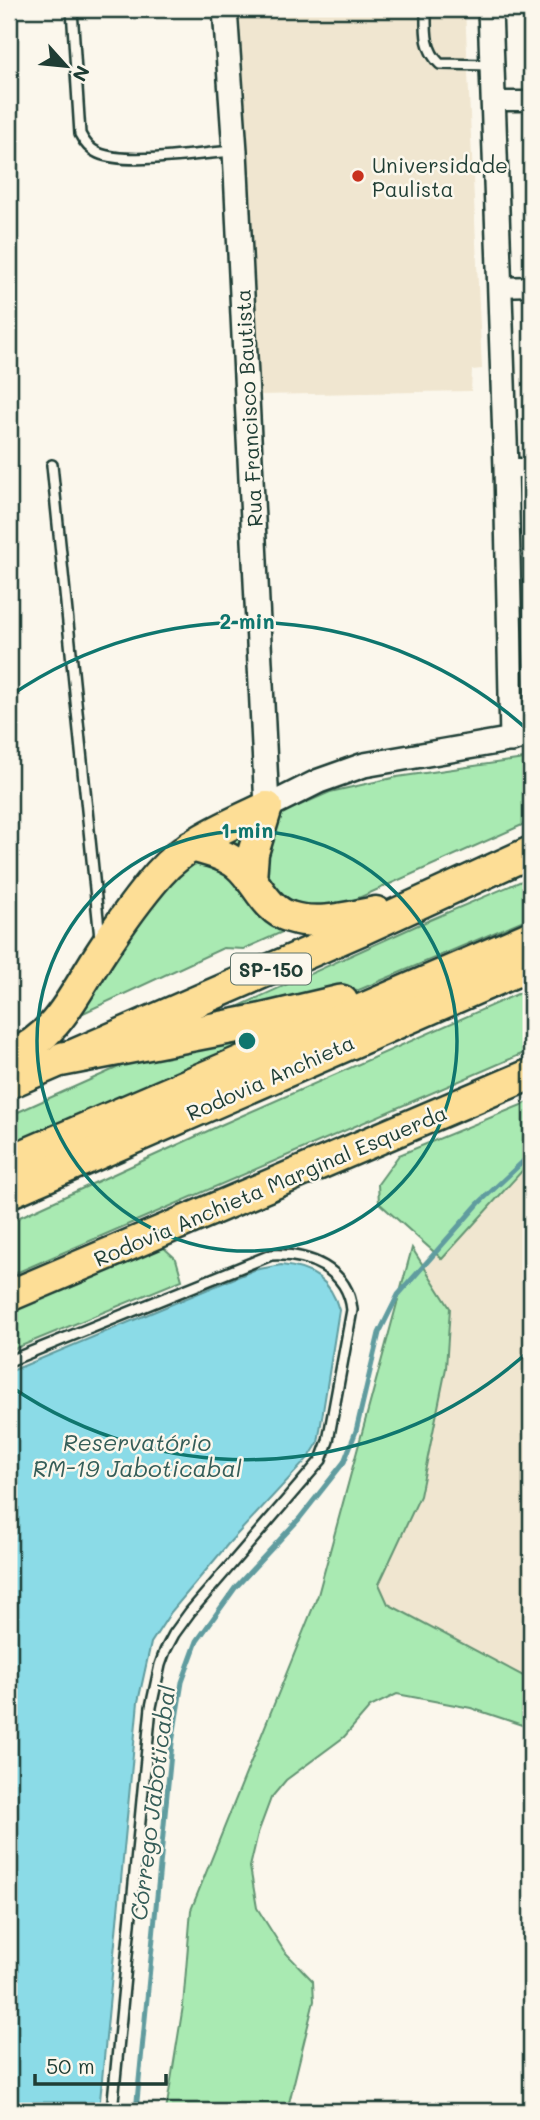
<svg xmlns="http://www.w3.org/2000/svg" width="540" height="2120" viewBox="0 0 540 2120" font-family="Mali,sans-serif">
<style>
.built{fill:#f0e6d0}
.green{fill:#a9eab2;stroke:#649473;stroke-width:2}
.water{fill:#8bdbe7;stroke:#609c9f;stroke-width:2}
.lines{fill:none;stroke-linecap:round;stroke-linejoin:round}
.stream{stroke:#609c9f;stroke-width:5}
.service-casing{stroke:#1f3d34;stroke-width:14}
.minor-casing{stroke:#1f3d34;stroke-width:23}
.tertiary-casing{stroke:#1f3d34;stroke-width:28}
.trunk-casing{stroke:#1f3d34;stroke-width:35}
.motorway-casing{stroke:#1f3d34;stroke-width:38}
.service{stroke:#fbf7ec;stroke-width:9}
.minor{stroke:#fbf7ec;stroke-width:18}
.tertiary{stroke:#fbf7ec;stroke-width:23}
.trunk{stroke:#fdde96;stroke-width:30}
.motorway{stroke:#fdde96;stroke-width:33}
.ring{fill:none;stroke:#0f766e;stroke-width:3.5}
.poi-dot{fill:#c8321e;stroke:#fbf7ec;stroke-width:2.5}
.labels{text-anchor:middle;dominant-baseline:central;stroke-width:5;stroke-linejoin:round;paint-order:stroke}
.shield{fill:#fbf7ec;stroke:#61756b;stroke-width:2}
.shield-label{font-size:19px;font-weight:bold;fill:#1f3d34}
.poi-label{font-size:21px;fill:#1f3d34;stroke:#fbf7ec;text-anchor:start}
.street-label{font-size:21px;fill:#1f3d34;stroke:#fbf7ec}
.water-label{font-size:23px;font-style:italic;fill:#355d58;stroke:#fbf7ec}
.centre{fill:#0f766e;stroke:#fbf7ec;stroke-width:3.5}
.ring-label{font-size:21px;text-anchor:middle;font-weight:bold;fill:#0f766e;stroke:#fbf7ec;stroke-width:5;stroke-linejoin:round;paint-order:stroke}
</style>
<rect width="100%" height="100%" fill="#fbf7ec"/>
<filter id="ink" filterUnits="userSpaceOnUse"><feTurbulence type="fractalNoise" baseFrequency=".0143" numOctaves="2"/><feDisplacementMap in="SourceGraphic" scale="14" xChannelSelector="R" yChannelSelector="G"/><feConvolveMatrix kernelMatrix="1 2 1 2 8 2 1 2 1" color-interpolation-filters="sRGB"/></filter>
<g filter="url(#ink)">
<g class="built">
<path d="M237,9H465L482,369L472,370L471,391L258,395L247,298Z"/>
<path d="M531,1154V1695L341,1605L419,1266Z"/>
</g>
<g class="green">
<path d="M531,758V821L244,949L223,948L79,1015L112,961L167,886L225,838L330,792L397,777Z"/>
<path d="M531,877V917L354,992L193,1027L418,925Z"/>
<path d="M531,988V1050L9,1276V1222L223,1124Z"/>
<path d="M312,1020L170,1075L9,1146V1116L148,1054Z"/>
<path d="M531,1101V1161L442,1259L379,1203L378,1184L399,1155Z"/>
<path d="M162,1246L176,1259L182,1280L9,1351V1311Z"/>
<path d="M412,1248L450,1308L446,1368L420,1496L379,1584L388,1604L531,1680V1728L471,1708L397,1694L370,1707L344,1737L286,1780L271,1798L258,1833L250,1867L257,1908L284,1951L313,1981L314,2001L287,2111H166L183,2006L191,1910L318,1595Z"/>
</g>
<path class="water" d="M281,1265C312,1268 331,1280 339,1310L318,1443L310,1456L228,1544L171,1612L151,1643L138,1702L99,2111H9V1372L254,1270Z"/>
<g class="lines">
<path class="stream" d="M136,2111L172,1743L182,1682L197,1641L235,1588L299,1519L344,1462L356,1431L379,1333L398,1295L479,1203L531,1154"/>
<g class="service-casing">
<g id="service">
<path d="M72,9L80,134C84,142 89,149 98,153C127,166 200,153 234,151"/>
<path d="M426,9C426,30 424,49 440,64L491,65"/>
<path d="M52,465L100,938"/>
<path d="M9,1361L271,1255C308,1253 348,1269 352,1310L328,1441L321,1460L190,1612L174,1634L165,1651L160,1665L151,1707L112,2111"/>
</g>
</g>
<g class="minor-casing">
<g id="minor">
<path d="M494,101H531"/>
<path d="M500,287L531,286"/>
<path d="M506,468H531"/>
</g>
</g>
<g class="tertiary-casing">
<g id="tertiary">
<path d="M225,9L235,151L267,807L319,781L364,765L531,736"/>
<path d="M490,9L506,468L512,740"/>
</g>
</g>
<g class="trunk-casing">
<g id="trunk">
<path d="M191,846C207,850 224,854 237,864C257,880 264,909 290,917C317,926 349,917 376,912"/>
<path d="M251,879L253,853L267,807"/>
<path d="M9,1057C59,1035 73,995 102,951C119,925 138,898 159,874C187,842 229,825 267,807"/>
<path d="M9,1083L363,929L531,852"/>
<path d="M9,1296L531,1074"/>
</g>
</g>
<g class="motorway-casing">
<g id="motorway">
<path d="M63,1059L260,1021L341,1002"/>
<path d="M9,1163L531,938"/>
<path d="M9,1191L531,963"/>
</g>
</g>
<use href="#service" class="service"/>
<use href="#minor" class="minor"/>
<use href="#tertiary" class="tertiary"/>
<use href="#trunk" class="trunk"/>
<use href="#motorway" class="motorway"/>
</g>
</g>
<g class="ring">
<circle cx="247" cy="1041" r="210"/>
<path d="M530 1350A419 419 0 0 1 10 1386M10 696A419 419 0 0 1 530 732"/>
</g>
<circle class="poi-dot" cx="358" cy="176" r="7"/>
<g class="labels">
<rect class="shield" x="231" y="953.5" width="80" height="31" rx="5"/>
<g class="shield-label">
<text x="271" y="969">SP-150</text>
</g>
<g class="poi-label">
<text x="372" y="164">Universidade<tspan x="372" dy="24">Paulista</tspan></text>
</g>
<g class="street-label">
<text transform="translate(248 408) rotate(-93)">Rua Francisco Bautista</text>
<text transform="translate(270 1077) rotate(-24)">Rodovia Anchieta</text>
<text transform="translate(270 1185) rotate(-23)">Rodovia Anchieta Marginal Esquerda</text>
</g>
<g class="water-label">
<text x="137" y="1442">Reservatório<tspan x="137" dy="26">RM-19 Jaboticabal</tspan></text>
<text transform="translate(152 1803) rotate(-83)">Córrego Jaboticabal</text>
</g>
</g>
<circle cx="247" cy="1041" r="10" class="centre"/>
<g class="ring-label">
<text x="247" y="629">2 min</text>
<text x="247" y="838">1 min</text>
</g>
<rect width="540" height="2120" fill="none" stroke="#fbf7ec" stroke-width="35"/>
<rect x="18" y="18" width="505" height="2085" fill="none" stroke="#1f3d34" stroke-width="2.5" filter="url(#ink)"/>
<g transform="translate(66 66) rotate(117)" stroke="#fbf7ec" stroke-width="5" paint-order="stroke">
<path d="M0-5L12 26L0 18L-12 26Z" fill="#1f3d34"/>
<text y="-10" font-size="19" font-weight="bold" text-anchor="middle" fill="#1f3d34">N</text>
</g>
<path d="M35 2074v10h131v-10" fill="none" stroke="#1f3d34" stroke-width="3.5"/>
<text x="46" y="2074" font-size="21" fill="#1f3d34" stroke="#fbf7ec" stroke-width="5" paint-order="stroke">50 m</text>
</svg>
